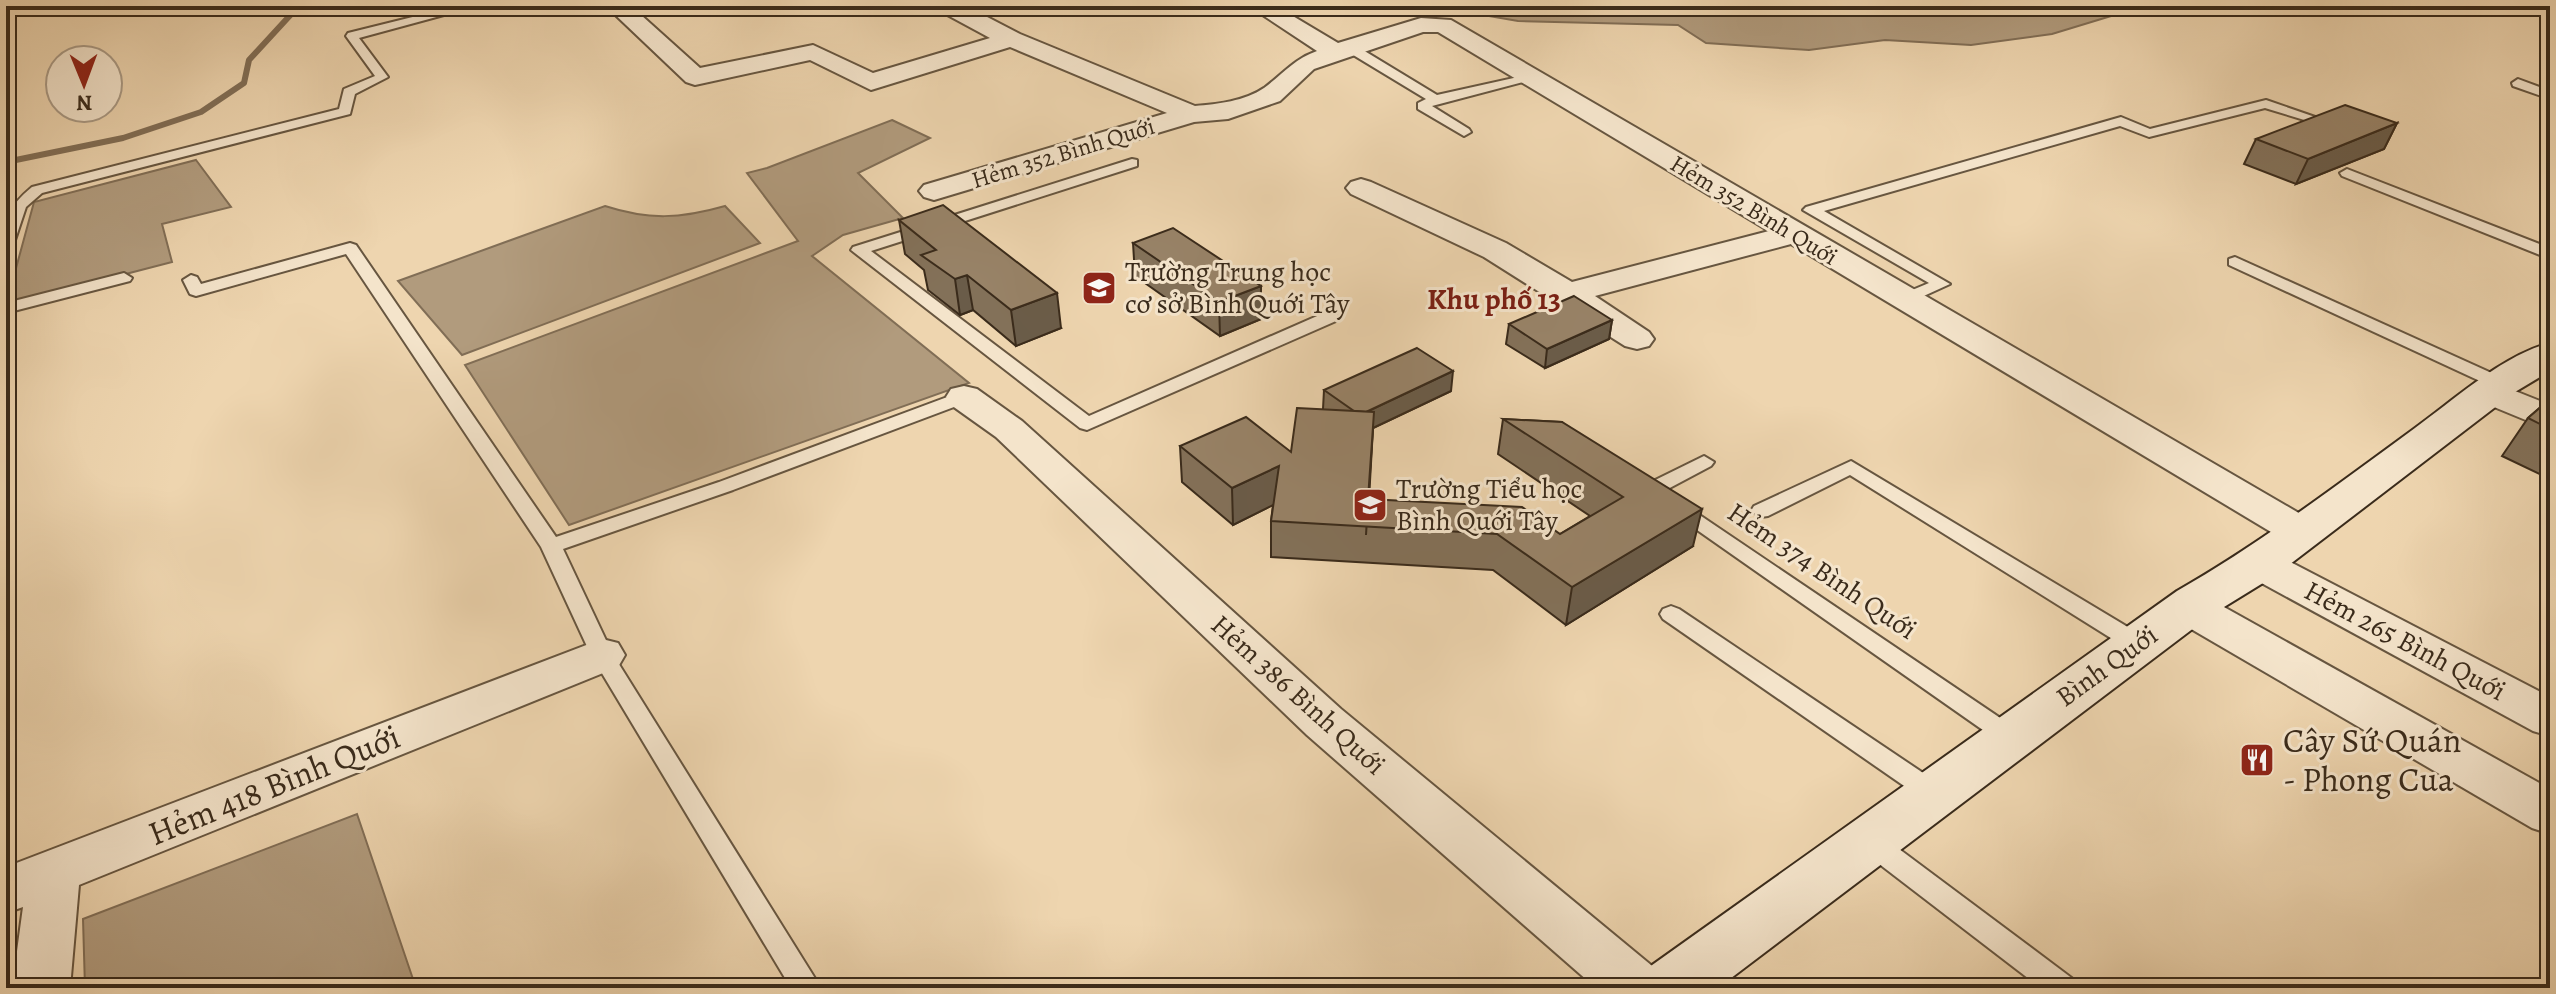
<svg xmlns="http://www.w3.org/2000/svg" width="2556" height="994" viewBox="0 0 2556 994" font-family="Alegreya,serif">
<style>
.water{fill:#b19b7d;stroke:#816e56;stroke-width:2}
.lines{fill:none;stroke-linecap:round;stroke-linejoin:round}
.stream{stroke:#816e56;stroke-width:6}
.service-casing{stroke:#675640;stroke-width:4}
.minor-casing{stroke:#675640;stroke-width:4}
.secondary-casing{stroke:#3a2b1b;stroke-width:4}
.service{fill:#f4e4cb;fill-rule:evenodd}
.minor{fill:#f4e4cb;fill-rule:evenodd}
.secondary{fill:#f4e4cb;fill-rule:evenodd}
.wall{fill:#837159;stroke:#3a2b1b;stroke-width:2}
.shaded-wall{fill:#6a5c49;stroke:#3a2b1b;stroke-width:2}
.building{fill:#988368;stroke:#3a2b1b;stroke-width:2}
.labels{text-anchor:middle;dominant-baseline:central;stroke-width:6;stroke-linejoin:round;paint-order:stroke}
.far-street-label{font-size:24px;fill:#3a2b1b;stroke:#f4e4cb}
.poi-label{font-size:28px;fill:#3a2b1b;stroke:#f4e4cb;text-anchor:start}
.street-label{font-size:28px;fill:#3a2b1b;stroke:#f4e4cb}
.neighbourhood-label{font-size:30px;font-weight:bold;fill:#7a1f14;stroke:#f4e4cb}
.near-poi-label{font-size:34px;fill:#3a2b1b;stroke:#f4e4cb;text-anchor:start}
.near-street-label{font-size:34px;fill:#3a2b1b;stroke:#f4e4cb}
</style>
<rect width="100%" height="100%" fill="#eed5af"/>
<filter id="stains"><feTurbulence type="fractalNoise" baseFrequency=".0025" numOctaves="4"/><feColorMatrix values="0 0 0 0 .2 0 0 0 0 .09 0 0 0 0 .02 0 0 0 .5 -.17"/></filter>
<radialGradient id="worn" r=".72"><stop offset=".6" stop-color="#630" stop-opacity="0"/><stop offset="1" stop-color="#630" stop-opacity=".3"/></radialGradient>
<g class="water">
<path d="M1431,6H2144L2052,34L1971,45L1885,40L1809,50L1706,43L1678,25L1518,21Z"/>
<path d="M892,120L930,138L858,173L903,218L843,235L812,256L969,383L569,525L465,365L798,241L747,173L767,168Z"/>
<path d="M196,160L231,207L162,224L172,262L6,305L34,202Z"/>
<path d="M605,206C648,220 680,219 725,206L760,243L462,355L398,281Z"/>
<path d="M357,814L416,988H85L83,919Z"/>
</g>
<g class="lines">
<path class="stream" d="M6,162L123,138L201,112L244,83L249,60L295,10L309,6"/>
<g class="service-casing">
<g id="service">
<path d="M457,6H477L359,38L388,77L355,94L350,114L42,193L26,207L14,243L6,248C6,216 7,208 32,187L339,109L344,89L375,76L346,36L348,33Z"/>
<path d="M1345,44H1353L1437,95L1532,74L1538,78L1432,106L1469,129L1471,132L1464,136L1418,109V103L1426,99L1345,50Z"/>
<path d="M2518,79L2550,91V99L2513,86L2512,83Z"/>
<path d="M2266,100L2318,118L2311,122L2265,108L2149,137L2120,126L1824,211L1950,284L1904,305L1896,300L1898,296L1929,283L1803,210L1806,207L2121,117L2150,129Z"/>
<path d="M1132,159L1137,160V166L871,251L1089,416L1324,313H1336L1338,317L1336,321L1087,430L1080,428L851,250L853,247Z"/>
<path d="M2347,169L2550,248V259L2342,176L2340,173Z"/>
<path d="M350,243L356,245L556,537L719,482L958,393H970L973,397L970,401L733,490L563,549L612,653L821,988H791L591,655L541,547L346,254L196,296L190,294L183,280L191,275L197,277L201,284Z"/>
<path d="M2235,257L2507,380L2510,384L2501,389L2495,388L2229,265V259Z"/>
<path d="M124,273L132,278L130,281L6,313V303Z"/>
<path d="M1704,456L1714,462L1711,466L1664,491L2018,730L2021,736L2018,742L2009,745L2000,742L1640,490L1643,486Z"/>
<path d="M1851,461L2146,638L2149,644L2146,650H2130L1850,475L1768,516L1761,517L1751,511L1754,506Z"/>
<path d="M1671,606L1679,609L1941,785L1945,792L1941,799L1932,802L1923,799L1663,619L1660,614L1663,609Z"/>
<path d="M1870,831L1879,834L2073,979L2077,988H2041L1861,850L1857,842L1861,834Z"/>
</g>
</g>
<g class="minor-casing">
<g id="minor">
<path d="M606,6H631L700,68L813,45L873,73L990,38L940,11L937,6H966L1020,34L1195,106C1218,104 1245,101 1264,88C1283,74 1294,59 1317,51L1249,6H1276L1338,43L1421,18L1451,20L2316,523L2322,532L2316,541L2301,545L2286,541L1791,244L1595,296L1649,332L1654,339L1649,346L1637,349L1625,346L1484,257L1351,194L1346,188L1351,182L1361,179L1371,182L1506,243L1572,282L1769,231L1438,32H1423L1314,69L1280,101L1228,119L1194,122L934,200L924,197L919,191L924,185L1167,113L1010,47L871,90L810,60L695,85L686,82Z"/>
<path d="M2490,381L2550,405V430L2477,400L2472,392L2477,384Z"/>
<path d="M964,386L977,389L1022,421L1341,709L1657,970L1666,988H1596L1307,735L996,437L951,405L946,397L951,389Z"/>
<path d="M2260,550L2275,554L2550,697V736L2533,731L2245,574L2239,564L2245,554Z"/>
<path d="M2190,593L2206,597L2550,789V834L2532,828L2174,619L2168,608L2174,597Z"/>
<path d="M602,639L618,643L625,655L618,667L79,885L70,988H12L23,907L6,913V867Z"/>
</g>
</g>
<g class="secondary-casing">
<path id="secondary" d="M2550,343V371L2515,392L2276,575L2211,615L1718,988H1639L1648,968L2177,591C2261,543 2337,485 2415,428C2454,400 2503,355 2550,343Z"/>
</g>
<use href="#service" class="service"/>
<use href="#minor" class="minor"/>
<use href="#secondary" class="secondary"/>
</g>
<g class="wall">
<path d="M2397,123L2384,149L2296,184L2244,164L2256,139Z"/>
<path d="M899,220L1061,328L1016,346L973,310L960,315L928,290L924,270L905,254Z"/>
<path d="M1133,243L1261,286V319L1220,336L1135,276Z"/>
<path d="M1612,320L1609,339L1545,368L1506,344L1509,324Z"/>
<path d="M1324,390L1451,391L1373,428L1369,499L1560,534L1590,516L1498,454L1503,419L1562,422L1693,546L1566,625L1493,570L1271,557V521L1273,505L1233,525L1182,482L1180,446L1291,452L1323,409Z"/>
<path d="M2550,399V479L2502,456L2528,418Z"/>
</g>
<g class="shaded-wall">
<path d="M2397,123L2384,149L2296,184L2308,159Z"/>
<path d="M967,275L973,310L960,315L955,279Z"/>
<path d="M1261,286V319L1220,336L1219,302Z"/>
<path d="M1057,293L1061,328L1016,346L1011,310Z"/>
<path d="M1612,320L1609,339L1545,368L1547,349Z"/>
<path d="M1453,371L1451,391L1373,428L1366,535L1368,499L1360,415Z"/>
<path d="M1279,466V502L1233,525L1232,488Z"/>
<path d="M1702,509L1693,546L1566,625L1572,587Z"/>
</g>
<g class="building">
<path d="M2345,105L2397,123L2308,159L2256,139Z"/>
<path d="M943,205L1057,293L1011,310L967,275L955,279L921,255L936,250L899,220Z"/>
<path d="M1173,228L1261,286L1219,302L1133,243Z"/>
<path d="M1574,296L1612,320L1547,349L1509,324Z"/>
<path d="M1417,348L1453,371L1366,412L1354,411L1324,390Z"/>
<path d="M2550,399V429L2528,418Z"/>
<path d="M1297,408L1374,412L1368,499L1522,507L1560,534L1623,497L1503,419L1562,422L1702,509L1572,587L1497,534L1271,521L1279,466L1232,488L1180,446L1246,417L1291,452Z"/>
</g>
<defs>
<g id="school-square" transform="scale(1.8)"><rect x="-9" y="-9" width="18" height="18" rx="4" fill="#8f2418" stroke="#f4e4cb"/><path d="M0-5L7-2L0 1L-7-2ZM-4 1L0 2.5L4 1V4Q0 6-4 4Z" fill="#fff"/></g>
<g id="restaurant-square" transform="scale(1.8)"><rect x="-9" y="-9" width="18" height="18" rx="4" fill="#8f2418" stroke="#f4e4cb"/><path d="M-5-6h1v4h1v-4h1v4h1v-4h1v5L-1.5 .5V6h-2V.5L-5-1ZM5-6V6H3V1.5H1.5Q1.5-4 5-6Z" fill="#fff"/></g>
</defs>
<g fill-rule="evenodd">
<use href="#school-square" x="1099" y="288"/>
<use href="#school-square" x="1370" y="505"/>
<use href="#restaurant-square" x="2257" y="760"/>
</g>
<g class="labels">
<g class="far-street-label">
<text transform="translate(1063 153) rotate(-17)">Hẻm 352 Bình Quới</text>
<text transform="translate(1754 210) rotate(31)">Hẻm 352 Bình Quới</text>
</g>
<g class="poi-label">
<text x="1125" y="272">Trường Trung học<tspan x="1125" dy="32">cơ sở Bình Quới Tây</tspan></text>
<text x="1396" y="489">Trường Tiểu học<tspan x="1396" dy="32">Bình Quới Tây</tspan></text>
</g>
<g class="street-label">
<text transform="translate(1822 571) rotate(34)">Hẻm 374 Bình Quới</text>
<text transform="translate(2405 641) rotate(28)">Hẻm 265 Bình Quới</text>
<text transform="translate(2107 666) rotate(-36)">Bình Quới</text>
<text transform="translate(1298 695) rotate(42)">Hẻm 386 Bình Quới</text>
</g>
<g class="neighbourhood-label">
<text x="1494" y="299">Khu phố 13</text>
</g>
<g class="near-poi-label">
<text x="2283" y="740">Cây Sứ Quán<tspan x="2283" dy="39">- Phong Cua</tspan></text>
</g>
<g class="near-street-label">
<text transform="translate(274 785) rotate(-22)">Hẻm 418 Bình Quới</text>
</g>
</g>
<rect width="2556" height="994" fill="none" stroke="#eed5af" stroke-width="32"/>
<rect x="8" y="8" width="2540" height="978" fill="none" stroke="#3a2b1b" stroke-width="4"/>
<rect x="16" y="16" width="2524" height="962" fill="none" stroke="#3a2b1b" stroke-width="2"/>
<g transform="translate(84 84) rotate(179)"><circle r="38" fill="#f4e4cb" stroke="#aa9a85" stroke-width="2"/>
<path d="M0-6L14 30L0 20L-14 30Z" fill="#8f2418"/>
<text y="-12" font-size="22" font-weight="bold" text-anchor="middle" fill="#3a2b1b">N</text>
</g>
<rect width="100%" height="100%" filter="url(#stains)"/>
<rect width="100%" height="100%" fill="url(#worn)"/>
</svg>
